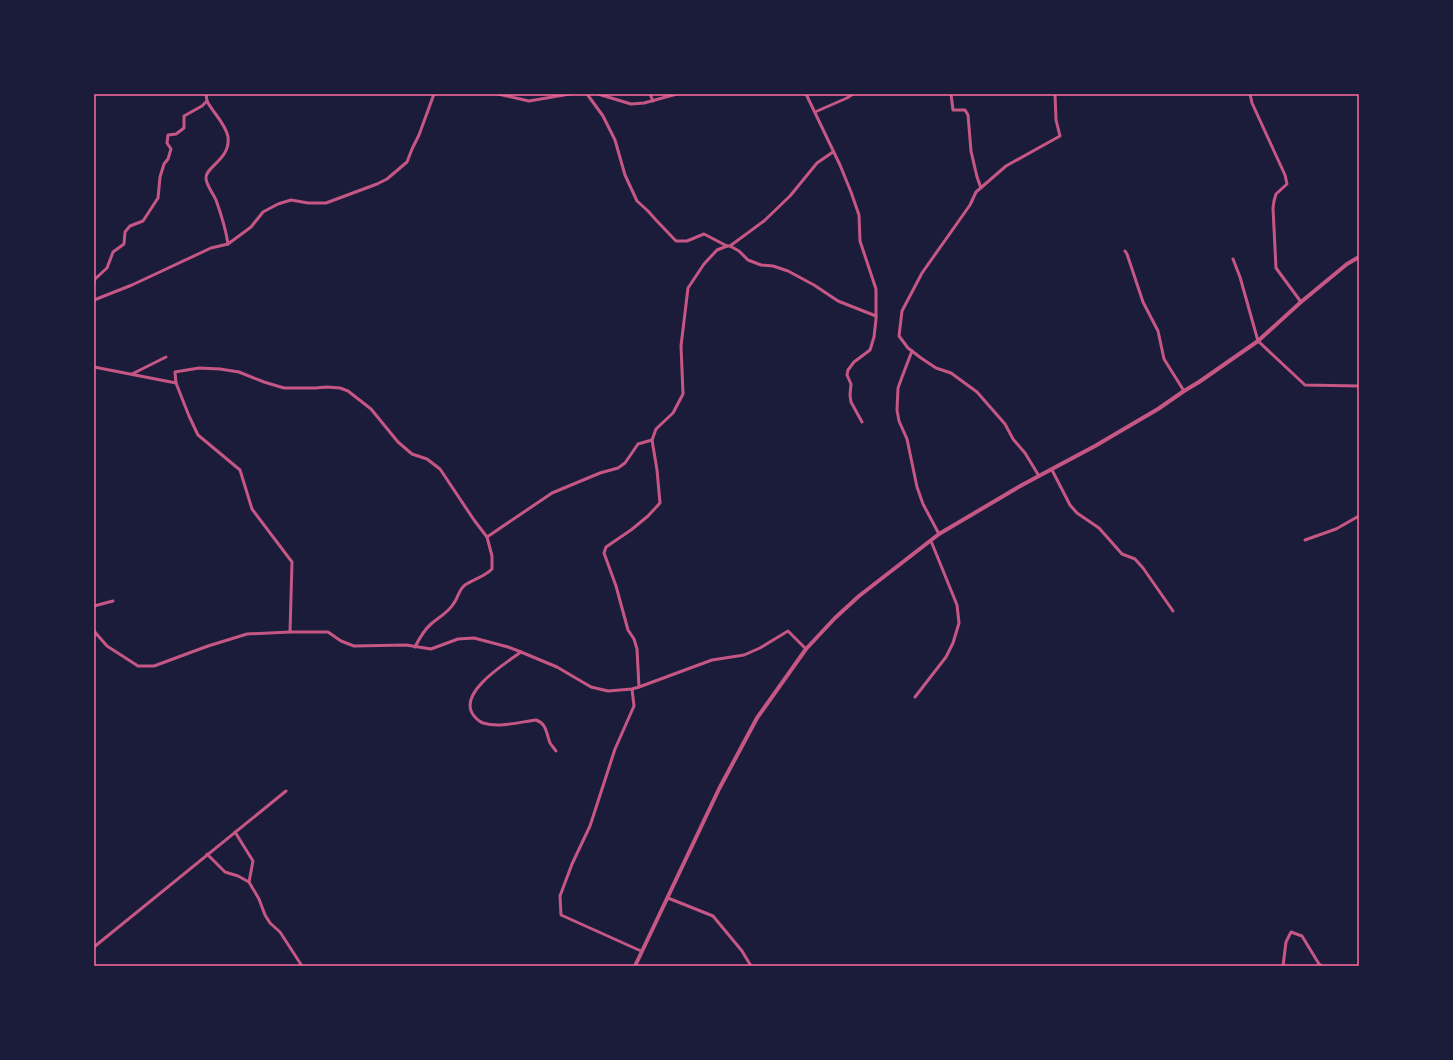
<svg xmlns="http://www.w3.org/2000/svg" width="1453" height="1060" viewBox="0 0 1453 1060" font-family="'Varela Round',sans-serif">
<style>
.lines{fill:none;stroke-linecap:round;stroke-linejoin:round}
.minor{stroke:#c65784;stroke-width:3}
.tertiary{stroke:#c65784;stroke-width:4}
.neatline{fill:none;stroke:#ff6b9d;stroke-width:1.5}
</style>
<rect width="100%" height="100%" fill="#1b1b3a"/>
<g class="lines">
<g class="minor">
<path d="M498,94L529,101L570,94"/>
<path d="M587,94L603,116L615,140L625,175L637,201L648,211L656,220L676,241H687L704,234L727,246"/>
<path d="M598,94L631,104L644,103L677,94"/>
<path d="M650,94L653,101"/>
<path d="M806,94L840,165L851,192L859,215L860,241L876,289V319L874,337L870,350L854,362L848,370L847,375L851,384L850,395L851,402L862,422"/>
<path d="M951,94L953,110H965L968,115L971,151L977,177L981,188"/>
<path d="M1250,94L1252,103L1285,175L1287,184L1276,194L1274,201L1273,208L1276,268L1301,302"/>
<path d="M207,101C213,113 226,124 228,137C231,159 205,167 206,178C206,185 213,193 216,200C221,214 226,230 228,244"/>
<path d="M815,112L847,98L853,94"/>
<path d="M730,246L739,251L748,260L761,265L773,266L788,271L814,285L838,301L876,316"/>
<path d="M1125,251L1127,254L1143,302L1158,331L1164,359L1184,391"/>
<path d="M1233,259L1240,277L1258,341L1305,385L1359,386"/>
<path d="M94,283L95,279L107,268L113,252L124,244L125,232L130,226L143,221L158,198L160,177L164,164L168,159L171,149L167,143L168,135L176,134L184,128V116L202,106L207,101L206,94"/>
<path d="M94,300L132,285L211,248L228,244L251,227L263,212L278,204L291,200L308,203H326L377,184L387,179L407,162L412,149L419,135L434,94"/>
<path d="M912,351L902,377L898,388L897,410L899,421L907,439L917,487L923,504L939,534"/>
<path d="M94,367L176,383L189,416L198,435L240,470L252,509L292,562L290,632"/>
<path d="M132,374L166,357"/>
<path d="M176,383L175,372L199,368L220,369L239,372L264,382L284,388H315L327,387L340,388L348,391L371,409L398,442L412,454L427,459L440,469L474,520L487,537L492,556V569C484,577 474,579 465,585C459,589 458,598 454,603C448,613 439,617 431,624C424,630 419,639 415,647"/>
<path d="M1052,470L1070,505L1077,513L1099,528L1122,554L1135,559L1143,568L1173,611"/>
<path d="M1039,476L1025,453L1013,439L1005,424L977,392L951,373L936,368L921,358L908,348L899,336L902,311L922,273L970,205L976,192L1006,166L1060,136L1056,120L1055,94"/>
<path d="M487,537L552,493L600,473L618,468L625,463L638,444L652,440"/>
<path d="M1305,540L1336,529L1359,516"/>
<path d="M94,606L113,601"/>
<path d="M94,631L107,646L138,666H154L208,646L247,634L290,632H328L341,641L354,646L406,645L431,649L458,639L474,638L508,647L521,652"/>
<path d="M639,687L637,649L634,639L628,630L616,586L604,553L606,547L631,530L648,516L660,503L657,470L652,440L656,429L673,413L683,394L681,346L688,288L704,264L717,250L727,246H730L764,221L790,196L817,163L833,152"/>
<path d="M632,689L634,706L615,749L590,826L572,864L560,896L561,915L641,951"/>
<path d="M915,697L946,657L953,643L959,623L957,605L931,541"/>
<path d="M556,751C554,748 552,746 550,743C546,733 547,724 536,720C520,722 499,728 483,723C478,721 475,718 472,713C460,691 506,663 521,652L557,667L591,687L608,691L632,689L639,687L712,660L744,655L760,648L788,631L806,649"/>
<path d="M235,832L253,861L249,882L259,899L265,915L270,923L280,932L302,966"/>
<path d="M207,854L225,872L238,876L249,882"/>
<path d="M668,898L713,916L742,951L751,966"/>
<path d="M94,947L286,791"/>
<path d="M1283,966L1286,942L1291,932L1302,936L1319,964L1322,966"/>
</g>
<path class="tertiary" d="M635,966L719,789L757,718L806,649L835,618L859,596L939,534L1022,485L1095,446L1158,409L1184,391L1199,382L1258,341L1301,302L1347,264L1359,257"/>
</g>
<rect width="1453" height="1060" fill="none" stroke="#1b1b3a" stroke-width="190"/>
<rect x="95" y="95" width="1263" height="870" class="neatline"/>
</svg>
